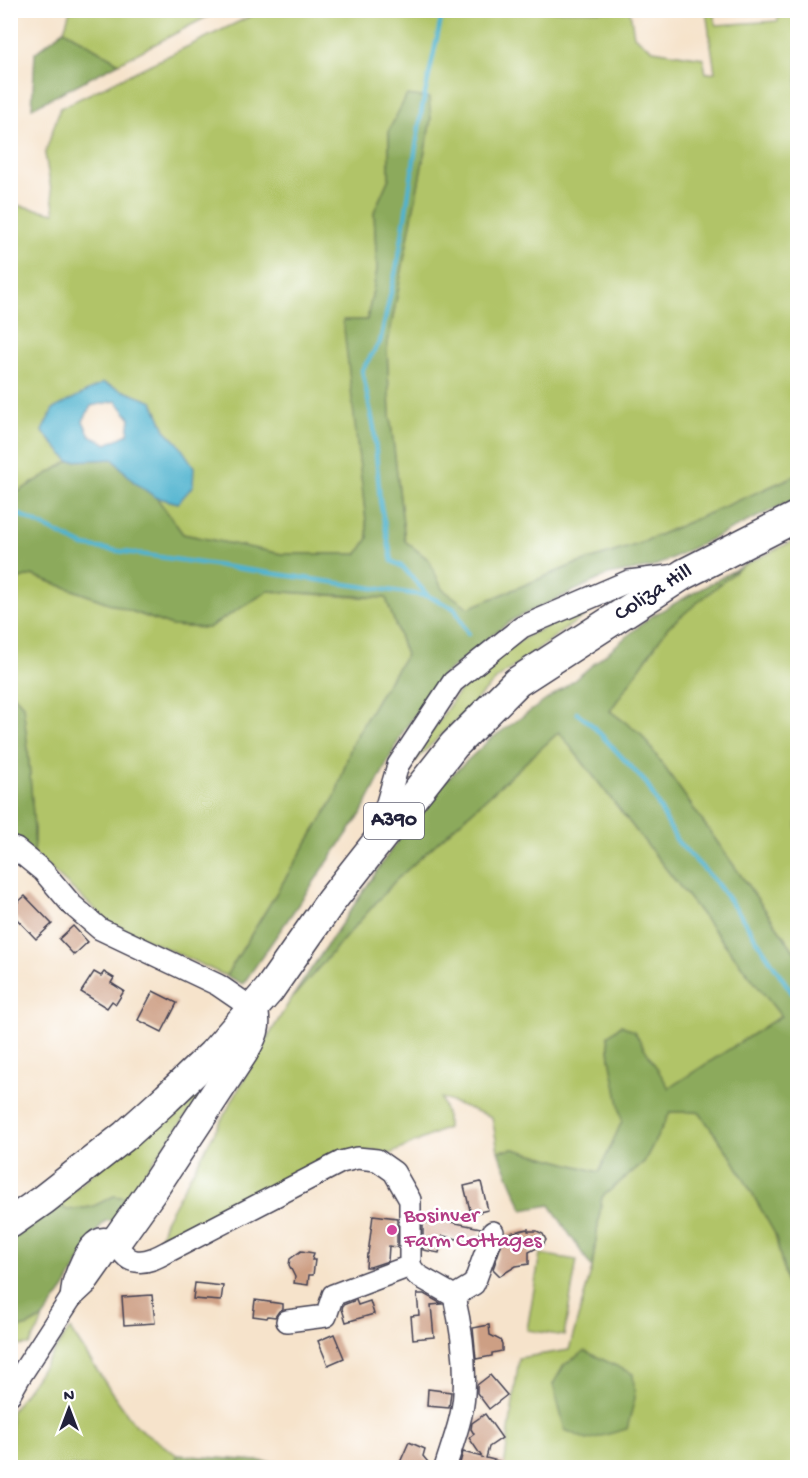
<svg xmlns="http://www.w3.org/2000/svg" width="808" height="1478" viewBox="0 0 808 1478" font-family="'Gochi Hand',sans-serif">
<style>
.green{fill:#b1c467;stroke:#6a7351;stroke-width:1.5}
.forest{fill:#8caa5c;stroke:#57664c;stroke-width:1.5}
.water{fill:#50b3cf;stroke:#396a85;stroke-width:1.5;fill-rule:evenodd}
.lines{fill:none;stroke-linecap:round;stroke-linejoin:round}
.stream{stroke:#50b3cf;stroke-width:4.5}
.building{fill:#cd9f84}
.minor-casing{stroke:#423f51;stroke-width:24}
.highway-casing{stroke:#423f51;stroke-width:33}
.minor{stroke:#fff;stroke-width:21}
.highway{stroke:#fff;stroke-width:30}
.hotel-dot{fill:#d1479c;stroke:#fff;stroke-width:2}
.labels{text-anchor:middle;dominant-baseline:central;stroke-width:5;stroke-linejoin:round;paint-order:stroke}
.shield{fill:#fff;stroke:#646476;stroke-width:1.5}
.shield-label{font-size:21px;font-weight:bold;fill:#22223b}
.street-label{font-size:22px;fill:#22223b;stroke:#fff}
.hotel-label{font-size:22px;fill:#b23c85;stroke:#fff;text-anchor:start}
</style>
<rect width="100%" height="100%" fill="#fff"/>
<filter id="ink" filterUnits="userSpaceOnUse"><feTurbulence type="fractalNoise" baseFrequency=".0167" numOctaves="2"/><feDisplacementMap in="SourceGraphic" scale="12" xChannelSelector="R" yChannelSelector="G"/><feConvolveMatrix kernelMatrix="1 2 1 2 8 2 1 2 1" color-interpolation-filters="sRGB"/></filter>
<filter id="wash" filterUnits="userSpaceOnUse"><feTurbulence type="fractalNoise" baseFrequency=".008" numOctaves="4" result="noise"/><feDisplacementMap in="SourceGraphic" scale="24" xChannelSelector="R" yChannelSelector="G"/><feGaussianBlur stdDeviation="1.35" result="paint"/><feColorMatrix in="noise" values="0 0 0 0 0 0 0 0 0 0 0 0 0 0 0 0 0 1.4 0 .05"/><feComposite in="paint" operator="in"/></filter>
<g filter="url(#wash)">
<rect width="100%" height="100%" fill="#f6e3cb"/>
<g class="green">
<path d="M70,11H218L119,63L64,30Z"/>
<path d="M261,11H630L634,36L653,50L703,58L706,73L715,72L706,11H714L716,25L778,21V11H797V475L636,545L573,565L469,608L442,589L429,560L405,541L390,415L387,348L431,119L389,130V178L374,212L377,270L367,320L344,321L368,539L358,554H282L183,534L156,497L178,503V443L165,430L153,402L103,383L42,431L69,461L18,492L11,489V204L55,213L45,154L60,108Z"/>
<path d="M797,539V955L641,734L610,711L668,627L742,566Z"/>
<path d="M31,575L172,626L208,628L268,591L356,597L386,598L406,655L378,698L352,744L335,797L226,976L109,922L34,854V829L28,750L23,705L11,692V582Z"/>
<path d="M622,591L565,629L497,679L427,749L402,776L459,691L488,663L529,635Z"/>
<path d="M559,732L781,1016L669,1089L634,1032L621,1025L608,1036L610,1058L623,1121L599,1172L514,1149L498,1151L492,1117L441,1098L447,1117V1128L390,1154L373,1150L158,1246L165,1221L265,1042L291,999L395,881Z"/>
<path d="M239,1045L126,1198L114,1196L92,1207L67,1210L58,1204Z"/>
<path d="M670,1112H699L732,1158L775,1234L797,1326V1467L504,1468L519,1358L569,1350L592,1268L602,1197L644,1162Z"/>
<path d="M540,1254L577,1260L564,1336L527,1330Z"/>
<path d="M43,1318L39,1329L29,1345L15,1346L11,1345L10,1326L16,1329L28,1326Z"/>
<path d="M70,1329L110,1390L136,1426L177,1455L175,1467H11V1412Z"/>
</g>
<g class="forest">
<path d="M64,30L119,63L32,108L35,53Z"/>
<path d="M407,95L429,98L431,119L387,348L390,415L405,541L429,560L442,589L469,608L573,565L636,545L797,475V498L653,567L608,575L514,619L492,635L442,676L403,732L361,814L243,984L226,976L335,797L352,744L378,698L406,655L386,598L268,591L208,628L172,626L32,575L11,582V489L18,492L69,461L113,459L133,481L156,497L183,534L282,554H358L368,538L343,320H367L377,270L374,212L389,178V130Z"/>
<path d="M742,566L668,627L610,711L641,734L797,955V1326L775,1234L732,1158L699,1112H670L644,1162L602,1197L592,1268L550,1205L523,1210L498,1151L514,1149L599,1172L622,1121L610,1058L608,1036L621,1025L634,1031L669,1088L781,1016L559,732L395,881L291,999L393,847L435,791L489,740L572,682L650,617Z"/>
<path d="M11,692L23,705L28,750L34,829V854L11,840Z"/>
<path d="M114,1196L126,1198V1210L116,1220L105,1221L95,1234L65,1288L43,1318L28,1326L16,1329L11,1326L10,1235L58,1204L67,1210L92,1207Z"/>
<path d="M585,1351L633,1374L635,1398L627,1429L587,1440L565,1430L553,1384L564,1365Z"/>
<path d="M177,1455L283,1463L280,1468L175,1467Z"/>
</g>
<path class="water" d="M103,383L153,402L165,430L178,443L194,467L193,486L178,503L155,497L133,481L113,459L69,461L42,431L53,409ZM116,401L130,418L128,434L107,444L90,436L83,421L91,406Z"/>
<g class="lines">
<g class="stream">
<path d="M443,10L422,108L399,256L380,342L362,370L374,428L380,501L392,561L403,567L428,596L455,609L468,634"/>
<path d="M10,510L84,546L428,596"/>
<path d="M577,713L592,725L647,784L677,841L715,881L743,919L798,1002"/>
</g>
</g>
<g id="blocks">
<g class="building">
<path d="M25,896L52,924L36,939L10,912V909Z"/>
<path d="M73,926L88,942L74,955L59,939Z"/>
<path d="M94,972L101,976L104,972L114,978L111,983L124,991L116,1004L112,1001L107,1008L81,992Z"/>
<path d="M153,991L177,1003L162,1032L138,1020Z"/>
<path d="M481,1182L488,1210L471,1214L464,1186Z"/>
<path d="M373,1215L397,1218V1247L389,1246L388,1261L370,1267H366L367,1254H368Z"/>
<path d="M431,1218L481,1228L476,1243L443,1236L439,1253L423,1250V1222L430,1223Z"/>
<path d="M528,1229V1231H537L543,1234L546,1240L543,1245L529,1252V1264L516,1266L500,1276L493,1269L505,1234Z"/>
<path d="M301,1251L314,1253L312,1260H315L313,1275H309L308,1285L294,1283L295,1277L289,1265L290,1259Z"/>
<path d="M195,1283L223,1286L221,1301L193,1299Z"/>
<path d="M417,1294H424L442,1304L431,1305L434,1337L413,1339L411,1316L419,1315Z"/>
<path d="M152,1295L155,1323L124,1325L122,1297Z"/>
<path d="M255,1300L283,1304V1309L279,1311L275,1317L268,1316L267,1318L253,1316Z"/>
<path d="M356,1300L358,1305L370,1301L374,1314L346,1322L342,1309L343,1305Z"/>
<path d="M489,1325L490,1335L500,1340L502,1344V1351L492,1353V1356L476,1359L473,1328Z"/>
<path d="M334,1334L344,1358L328,1365L318,1341Z"/>
<path d="M490,1375L507,1395L489,1409L477,1393V1385Z"/>
<path d="M428,1389L451,1392L449,1408L427,1406Z"/>
<path d="M485,1414L502,1438L489,1447L486,1458L506,1463L505,1467H459L463,1452L482,1457L469,1438L474,1434L471,1429L472,1423Z"/>
<path d="M409,1442L425,1449L423,1456L432,1467H398Z"/>
</g>
</g>
</g>
<g filter="url(#ink)">
<use href="#blocks" fill-opacity="0" stroke="#423f51" stroke-width="1.5"/>
<g class="lines">
<g class="minor-casing">
<g id="minor">
<path d="M378,834L398,765L453,682L522,627L629,581L677,575"/>
<path d="M10,847L16,849L43,871L72,905L100,929L218,985L253,1009"/>
<path d="M410,1266L417,1275L454,1296C461,1326 466,1363 464,1394C463,1417 452,1445 445,1468"/>
<path d="M454,1296L474,1284L493,1232"/>
<path d="M71,1298C72,1292 72,1285 74,1280C78,1268 90,1235 107,1239C119,1243 123,1260 136,1261C147,1263 158,1257 167,1252L341,1162L357,1158L377,1160L394,1172L410,1200V1266L333,1295L326,1316L287,1321"/>
<path d="M10,1394L19,1378L71,1298L85,1285L114,1244"/>
</g>
</g>
<g class="highway-casing">
<g id="highway">
<path id="s1" d="M10,1223L43,1200L126,1135L167,1098L213,1054L269,990L331,901L454,745L517,682L684,574L798,516"/>
<path d="M114,1244L151,1192L243,1052C251,1037 257,1029 253,1012"/>
</g>
</g>
<use href="#minor" class="minor"/>
<use href="#highway" class="highway"/>
</g>
</g>
<circle class="hotel-dot" cx="392" cy="1230" r="6"/>
<g class="labels">
<rect class="shield" x="364" y="803" width="60" height="36" rx="4.5"/>
<g class="shield-label">
<text x="394" y="821">A390</text>
</g>
<g class="street-label">
<text stroke="none"><textPath href="#s1" startOffset="909">Coliza Hill</textPath></text>
</g>
<g class="hotel-label">
<text x="404" y="1217">Bosinver<tspan x="404" dy="25">Farm Cottages</tspan></text>
</g>
</g>
<rect width="808" height="1478" fill="none" stroke="#fff" stroke-width="36"/>
<g transform="translate(69 1409)" stroke="#ffffff" stroke-width="4.5" paint-order="stroke">
<path d="M0-4.5L10 22L0 15L-10 22Z" fill="#22223b"/>
<text y="-9" font-size="16" font-weight="bold" text-anchor="middle" fill="#22223b">N</text>
</g>
</svg>
